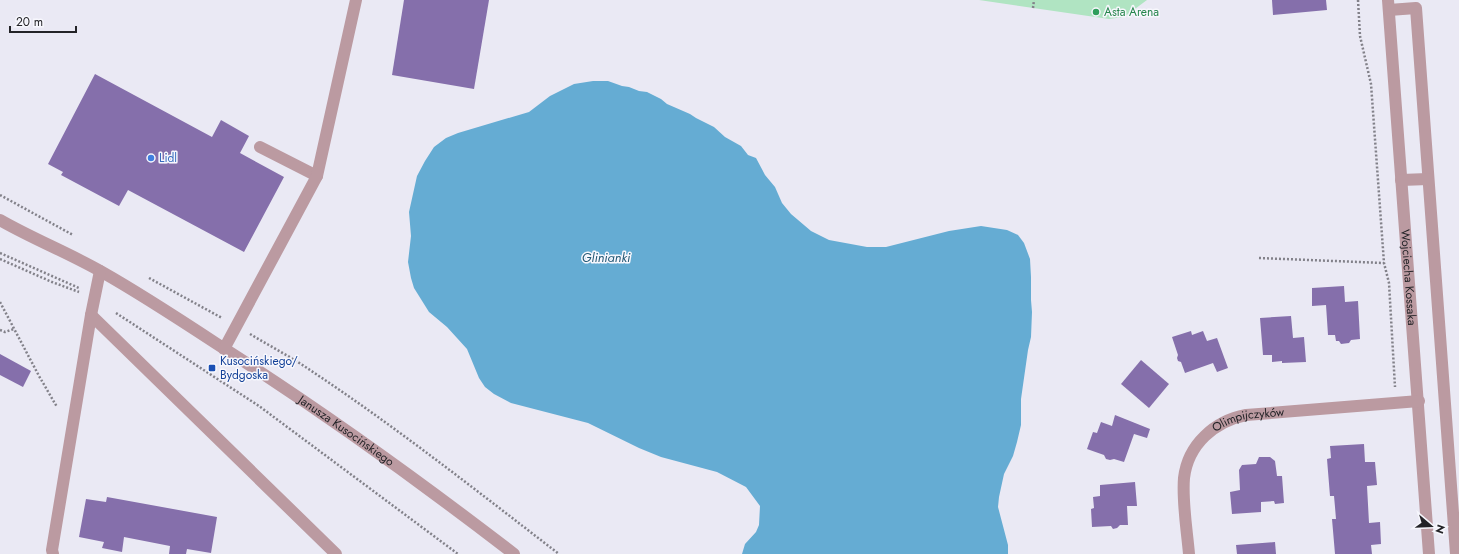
<svg xmlns="http://www.w3.org/2000/svg" width="1459" height="554" viewBox="0 0 1459 554" font-family="Jost,sans-serif">
<style>
.green{fill:#b0e4c2}
.water{fill:#65acd3}
.building{fill:#856fab}
.lines{fill:none;stroke-linecap:round;stroke-linejoin:round}
.path{stroke:#828189;stroke-width:2.5;stroke-dasharray:2 2;stroke-linecap:butt}
.minor{stroke:#bb9aa1;stroke-width:12}
.leisure-dot{fill:#2e9e5b;stroke:#f7f7fd;stroke-width:1.5}
.shop-dot{fill:#3f7fe0;stroke:#f7f7fd;stroke-width:1.5}
.transit-dot{fill:#1a4fb4;stroke:#f7f7fd;stroke-width:1.5}
.labels{text-anchor:middle;dominant-baseline:central;stroke-width:3;stroke-linejoin:round;paint-order:stroke}
.leisure-label{font-size:12px;fill:#27864d;stroke:#f7f7fd;text-anchor:start}
.shop-label{font-size:12px;fill:#366cbe;stroke:#f7f7fd;text-anchor:start}
.street-label{font-size:12px;fill:#232327;stroke:#f7f7fd}
.transit-label{font-size:12px;fill:#164399;stroke:#f7f7fd;text-anchor:start}
.water-label{font-size:13px;font-style:italic;fill:#235976;stroke:#f7f7fd}
</style>
<rect width="100%" height="100%" fill="#eae9f4"/>
<path class="green" d="M979,0H1147L1124,17L1109,19Z"/>
<path class="water" d="M593,81H608L622,86L629,87L639,91L647,92L661,99L667,104L690,114L696,118L714,127L725,137L741,146L748,155L756,158L765,175L775,187L782,203L791,214L811,231L829,240L867,247H886L949,231L981,226L1007,230L1018,235L1024,243L1030,259L1031,277V300L1032,312L1031,337L1028,350L1021,399V425L1017,442L1013,456L1004,474L999,497L998,507L1008,545V554H742L745,544L756,532L759,525L760,506L746,487L717,472L661,457L639,448L588,423L511,403L494,394L485,387L479,378L467,349L447,327L429,312L414,288L411,278L408,262L411,236L409,212L417,176L425,161L434,147L446,138L458,133L529,112L550,96L574,84Z"/>
<g class="building">
<path d="M404,0H489L474,89L392,75Z"/>
<path d="M1272,0H1326L1327,10L1273,15Z"/>
<path d="M95,74L212,137L221,120L249,136L240,153L284,177L244,252L128,190L119,206L61,175L63,172L48,164Z"/>
<path d="M1344,286L1345,302L1358,301L1360,339L1351,340L1349,343L1341,344L1339,341H1336L1335,335H1328L1326,305L1312,306V288Z"/>
<path d="M1291,316L1293,338L1304,337L1306,362L1282,363V361L1272,362V355H1263L1260,318Z"/>
<path d="M1191,331L1192,335L1203,331L1207,341L1217,338L1228,368L1217,372L1213,363L1185,373L1181,362L1178,361L1177,358L1178,355L1172,337Z"/>
<path d="M0,354L31,371L23,387L0,375Z"/>
<path d="M1141,360L1169,384L1149,408L1121,384Z"/>
<path d="M1115,415L1150,429L1147,438L1134,434L1124,462L1114,459L1110,460L1106,459L1104,455L1087,449L1093,432L1097,433L1101,422L1112,426Z"/>
<path d="M1364,444L1365,462H1375L1377,485L1367,486L1369,523L1380,522L1381,544L1371,545L1372,554H1335L1332,519H1336L1335,507L1334,496H1330L1327,459L1331,458L1330,446Z"/>
<path d="M1259,457H1270L1275,461L1277,476H1282L1284,503L1275,504L1274,501L1261,502V512L1232,514L1230,492L1240,490L1239,470L1242,465L1256,464Z"/>
<path d="M1135,482L1137,506H1127L1128,525H1120L1117,528L1113,529L1111,526L1092,527L1091,509L1094,508L1093,497L1100,496V485Z"/>
<path d="M107,497L217,517L211,553L187,549L186,554H169L170,546L124,537L122,552L102,548L104,542L79,537L86,499L106,502Z"/>
<path d="M1275,542L1276,554H1237L1236,545Z"/>
</g>
<g class="lines">
<g class="path">
<path d="M1358,0L1360,36L1371,84L1384,263L1389,283L1395,387"/>
<path d="M1033,8L1034,0"/>
<path d="M0,195L73,235"/>
<path d="M0,253L79,288"/>
<path d="M1259,258L1384,263"/>
<path d="M0,259L52,282L79,292"/>
<path d="M149,278L222,318"/>
<path d="M0,302L39,376L57,407"/>
<path d="M116,313L259,406L458,554"/>
<path d="M0,330L5,332L14,329"/>
<path d="M250,334C270,346 291,357 310,370C396,427 477,491 559,554"/>
</g>
<g class="minor">
<path id="s1" d="M1388,0L1429,554"/>
<path d="M1389,10L1416,8L1456,554"/>
<path d="M260,147L317,176"/>
<path d="M1401,180L1428,179"/>
<path id="s2" d="M0,220C33,239 69,253 102,272C141,294 179,319 217,344C319,409 418,480 514,554"/>
<path d="M91,315L336,554"/>
<path d="M224,349L317,176L356,0"/>
<path d="M53,554L52,550L91,315L100,271"/>
<path id="s3" d="M1189,554C1187,530 1182,502 1184,478C1188,444 1215,421 1246,415L1419,401"/>
</g>
</g>
<circle class="leisure-dot" cx="1096" cy="12" r="4"/>
<circle class="shop-dot" cx="151" cy="158" r="4"/>
<rect class="transit-dot" x="208" y="364" width="8" height="8" rx="2"/>
<g class="labels">
<g class="leisure-label">
<text x="1104" y="12">Asta Arena</text>
</g>
<g class="shop-label">
<text x="159" y="158">Lidl</text>
</g>
<g class="street-label">
<text stroke="none"><textPath href="#s1" startOffset="278">Wojciecha Kossaka</textPath></text>
<text stroke="none"><textPath href="#s3" startOffset="172">Olimpijczyków</textPath></text>
<text stroke="none"><textPath href="#s2" startOffset="406">Janusza Kusocińskiego</textPath></text>
</g>
<g class="transit-label">
<text x="220" y="361">Kusocińskiego/<tspan x="220" dy="14">Bydgoska</tspan></text>
</g>
<g class="water-label">
<text x="606" y="257">Glinianki</text>
</g>
</g>
<g transform="translate(1431 526) rotate(109)" stroke="#f7f7fd" stroke-width="3" paint-order="stroke">
<path d="M0-3L7 15L0 10L-7 15Z" fill="#232327"/>
<text y="-6" font-size="11" font-weight="bold" text-anchor="middle" fill="#232327">N</text>
</g>
<path d="M10 26v6h66v-6" fill="none" stroke="#232327" stroke-width="2"/>
<text x="16" y="26" font-size="12" fill="#232327" stroke="#f7f7fd" stroke-width="3" paint-order="stroke">20 m</text>
</svg>
